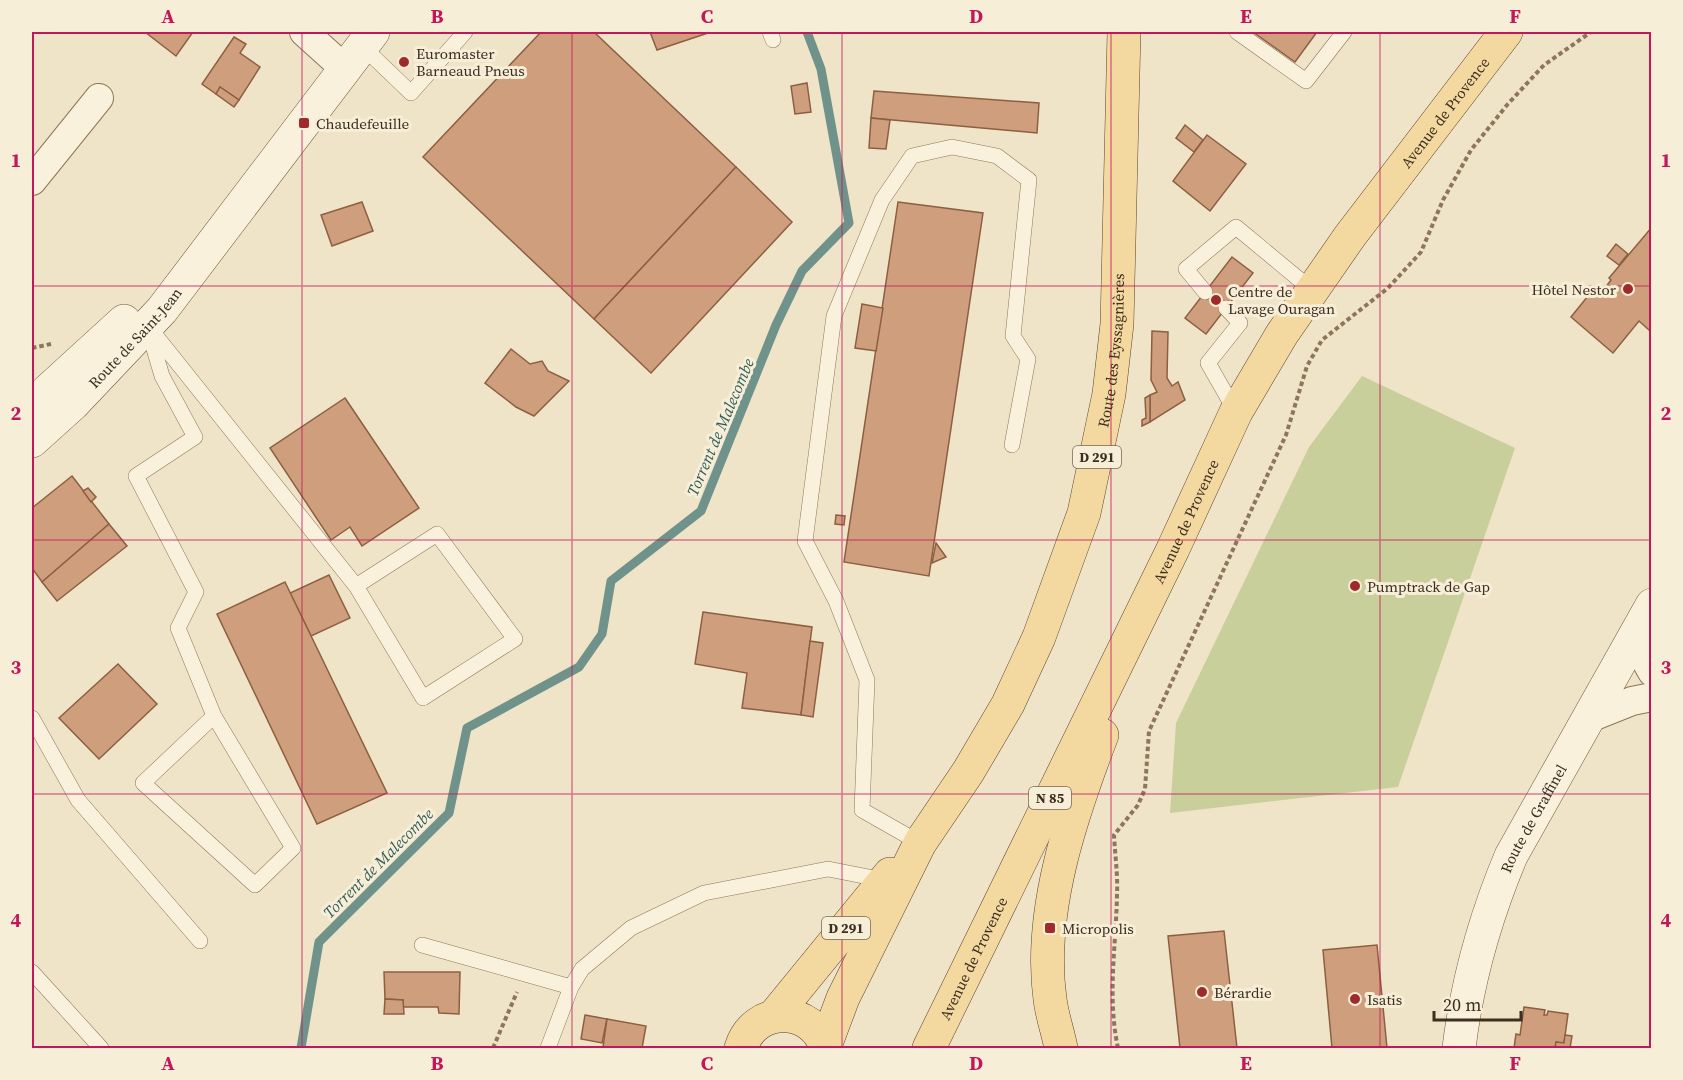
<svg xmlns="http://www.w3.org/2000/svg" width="1683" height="1080" viewBox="0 0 1683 1080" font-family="'Source Serif 4',serif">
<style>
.pitch{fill:#c9cf9b}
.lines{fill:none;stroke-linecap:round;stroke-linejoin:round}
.stream{stroke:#6f938a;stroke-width:9}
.building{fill:#cf9f7d;stroke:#8d5f41;stroke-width:1.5}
.lane-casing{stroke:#8d765c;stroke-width:16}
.street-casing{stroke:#8d765c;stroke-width:30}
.secondary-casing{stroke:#6f573f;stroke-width:34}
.primary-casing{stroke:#5b4430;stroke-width:34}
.path{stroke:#8d765c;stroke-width:4;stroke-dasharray:4.5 3;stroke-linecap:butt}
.lane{stroke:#faf1dc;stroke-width:15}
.street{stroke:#faf1dc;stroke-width:28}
.secondary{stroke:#faf1dc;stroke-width:33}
.primary{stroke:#f3d9a0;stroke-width:33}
.grid{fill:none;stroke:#c2185b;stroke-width:1.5;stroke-opacity:0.55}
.poi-dot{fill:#9e2a2b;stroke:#f7eed8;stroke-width:2}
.labels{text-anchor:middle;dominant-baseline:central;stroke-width:6;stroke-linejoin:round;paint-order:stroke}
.shield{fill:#f7eed8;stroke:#756857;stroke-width:1.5}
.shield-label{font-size:14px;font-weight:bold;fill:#3d2e20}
.poi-label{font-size:15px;fill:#3d2e20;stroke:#f7eed8;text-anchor:start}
.street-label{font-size:15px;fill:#3d2e20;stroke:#f7eed8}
.water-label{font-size:16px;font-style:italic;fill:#2f5d5a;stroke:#f7eed8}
.neatline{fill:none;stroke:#c2185b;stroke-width:2}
.grid-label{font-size:20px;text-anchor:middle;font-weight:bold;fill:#c2185b}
</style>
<rect width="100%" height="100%" fill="#f0e4c8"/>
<path class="pitch" d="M1362,376L1515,448L1398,787L1170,813L1176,723L1309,447Z"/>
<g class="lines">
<path class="stream" d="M301,1048L319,942L449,813L467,728L579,667L602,634L611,581L701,511L776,325L802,271L849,223L821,69L807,32"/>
</g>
<g class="building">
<path d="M145,32H193L176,56Z"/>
<path d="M541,32H594L736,167L594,319L423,157Z"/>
<path d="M650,32H711L657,50Z"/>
<path d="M1253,32H1317L1295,62Z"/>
<path d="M234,37L246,44L240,53L260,67L239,100L220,87L216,94L202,84Z"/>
<path d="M807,83L811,112L795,114L791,86Z"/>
<path d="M220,87L239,100L234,107L216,94Z"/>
<path d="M874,91L1039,103L1037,133L871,118Z"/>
<path d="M871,118L890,120L886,149L869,148Z"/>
<path d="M1185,125L1203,140L1194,152L1176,138Z"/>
<path d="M1207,135L1246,164L1210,211L1173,181Z"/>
<path d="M736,167L792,222L651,373L594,319Z"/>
<path d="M362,202L373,231L332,246L321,215Z"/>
<path d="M898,202L983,213L929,576L844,562Z"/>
<path d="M1652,227V327L1649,330L1639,321L1613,353L1571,317L1596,286L1602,292L1611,280L1609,278Z"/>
<path d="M1616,244L1628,254L1619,265L1607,256Z"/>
<path d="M1232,257L1253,273L1206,334L1185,318Z"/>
<path d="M862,304L883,308L876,351L855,348Z"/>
<path d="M1152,331L1168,332L1167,378L1172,386L1178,382L1185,400L1150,422V395L1157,392L1151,380Z"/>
<path d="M511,349L530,364L542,361L548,371L569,381L534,416L516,407L485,383Z"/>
<path d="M1150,395V422L1142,426V420L1146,418L1145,398Z"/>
<path d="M345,398L419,508L362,546L350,527L331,540L270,448Z"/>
<path d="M72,476L109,524L42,582L32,568V508Z"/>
<path d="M88,488L96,497L91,502L83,491Z"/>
<path d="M836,515L845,516L844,525L835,524Z"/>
<path d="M109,524L127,546L57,601L42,582Z"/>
<path d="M936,543L946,557L932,563Z"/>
<path d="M329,575L350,618L311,636L290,593Z"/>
<path d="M285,582L387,793L317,824L217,614Z"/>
<path d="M703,612L812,627L801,715L742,708L747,673L695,664Z"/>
<path d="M810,641L823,643L813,717L801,715Z"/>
<path d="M118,664L157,704L99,759L59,718Z"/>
<path d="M1224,931L1237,1048H1180L1168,936Z"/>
<path d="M1377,945L1387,1048H1332L1323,950Z"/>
<path d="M384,972H460L459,1014L439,1013L438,1007H403V1000L385,999Z"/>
<path d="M385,999L403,1000L404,1014H384Z"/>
<path d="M1524,1007L1545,1010L1544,1015H1547L1548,1011L1568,1014L1564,1043L1556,1042L1555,1048H1514L1516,1034L1520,1035Z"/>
<path d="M585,1015L607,1019L602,1043L581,1039Z"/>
<path d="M607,1019L646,1026L642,1048L603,1047Z"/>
<path d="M1565,1035L1572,1036L1570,1048H1555L1556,1042L1564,1043Z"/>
</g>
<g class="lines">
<g class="lane-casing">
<g id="lane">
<path d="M770,32L773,40"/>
<path d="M1237,32L1306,81L1344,32"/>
<path d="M362,46L411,93L465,32"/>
<path d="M1205,292L1186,269L1236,227L1312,290"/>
<path d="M1226,308L1240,323L1208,363L1236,412"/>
<path d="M147,325L162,376L195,437L136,476L196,592L178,628L214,716L293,848L255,885L143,783L214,716"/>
<path d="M152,331L356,586L423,698L515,639L437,534L356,586"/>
<path d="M32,718L78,800L200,941"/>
<path d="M920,843L862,810L867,680L836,601L805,541L834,316L882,200L912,156L952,147L997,156L1029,180L1013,336L1028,359L1012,445"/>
<path d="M422,945L571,987"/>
<path d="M32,972L101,1048"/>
<path d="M548,1048L571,987L582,969L631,928L704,893L828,869L884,880"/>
</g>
</g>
<g class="street-casing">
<g id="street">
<path d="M304,32L344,68"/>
<path d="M32,181L99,98"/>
<path d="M1633,638L1652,672"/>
<path d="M1587,719L1632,701L1652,697"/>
</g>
</g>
<g class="secondary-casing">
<g id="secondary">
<path d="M32,405L124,321"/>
<path id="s1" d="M32,441L73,404L162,310L373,32"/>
<path id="s2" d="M1459,1048C1467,982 1485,918 1511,856L1652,605"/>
</g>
</g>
<g class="primary-casing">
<g id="primary">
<path d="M774,1016L890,874"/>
<path id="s3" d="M825,1046L843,998L920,843L968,772L1008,704L1039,637L1084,513L1109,394L1117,324L1124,32"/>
<path d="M741,1048C754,1005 813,1005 826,1048"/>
<path id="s4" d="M929,1048L1173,549L1236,412L1282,334L1350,236L1506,32"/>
<path d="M1061,1048C1058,1032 1052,1016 1050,999C1038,912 1071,816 1102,735"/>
</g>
</g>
<g class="path">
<path d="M32,348L51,344"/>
<path d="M493,1048L517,992"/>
<path d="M1118,1048C1107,997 1116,947 1117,895C1118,875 1115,855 1114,835L1138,805L1145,789L1149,731L1286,435L1307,366L1322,340L1388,288L1421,252L1443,200L1471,150L1507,105L1544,65L1591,32"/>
</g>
<use href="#lane" class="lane"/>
<use href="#street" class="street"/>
<use href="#secondary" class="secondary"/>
<use href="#primary" class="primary"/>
</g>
<path class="grid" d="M302,32V1048M572,32V1048M842,32V1048M1111,32V1048M1380,32V1048M32,286H1652M32,540H1652M32,794H1652"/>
<g class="poi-dot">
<circle cx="404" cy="62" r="6"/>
<rect x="298" y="117" width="12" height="12" rx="3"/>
<circle cx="1628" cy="289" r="6"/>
<circle cx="1216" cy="300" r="6"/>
<circle cx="1355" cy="586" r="6"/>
<rect x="1044" y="922" width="12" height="12" rx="3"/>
<circle cx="1202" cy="992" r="6"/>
<circle cx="1355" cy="999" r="6"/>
</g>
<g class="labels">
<g class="shield">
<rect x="1073" y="446" width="48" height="22" rx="4.5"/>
<rect x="1029" y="787" width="42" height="22" rx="4.5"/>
<rect x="822" y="917" width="48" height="22" rx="4.5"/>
</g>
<g class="shield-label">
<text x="1097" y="457">D 291</text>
<text x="1050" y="798">N 85</text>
<text x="846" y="928">D 291</text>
</g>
<g class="poi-label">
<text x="416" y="53">Euromaster<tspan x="416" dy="17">Barneaud Pneus</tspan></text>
<text x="316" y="123">Chaudefeuille</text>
<text x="1616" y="289" text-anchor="end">Hôtel Nestor</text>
<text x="1228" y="291">Centre de<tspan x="1228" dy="17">Lavage Ouragan</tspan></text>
<text x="1367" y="586">Pumptrack de Gap</text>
<text x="1062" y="928">Micropolis</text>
<text x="1214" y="992">Bérardie</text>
<text x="1367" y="999">Isatis</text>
</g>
<g class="street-label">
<text stroke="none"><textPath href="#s4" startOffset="1072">Avenue de Provence</textPath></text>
<text stroke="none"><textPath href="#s1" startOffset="146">Route de Saint-Jean</textPath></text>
<text stroke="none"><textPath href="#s3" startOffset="760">Route des Eyssagnières</textPath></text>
<text stroke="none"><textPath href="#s4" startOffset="586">Avenue de Provence</textPath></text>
<text stroke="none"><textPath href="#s2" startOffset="243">Route de Graffinel</textPath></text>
<text stroke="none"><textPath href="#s4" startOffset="100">Avenue de Provence</textPath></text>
</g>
<g class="water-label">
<text transform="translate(720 427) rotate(-67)">Torrent de Malecombe</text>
<text transform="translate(378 863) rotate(-45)">Torrent de Malecombe</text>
</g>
</g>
<rect width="1683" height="1080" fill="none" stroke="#f7eed8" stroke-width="66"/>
<path d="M1434 1011v9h87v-9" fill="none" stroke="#3d2e20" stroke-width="3"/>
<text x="1443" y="1011" font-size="18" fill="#3d2e20" stroke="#f7eed8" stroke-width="4.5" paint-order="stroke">20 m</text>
<rect x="33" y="33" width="1617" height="1014" class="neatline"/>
<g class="grid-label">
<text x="168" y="23">A</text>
<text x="437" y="23">B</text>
<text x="707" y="23">C</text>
<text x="976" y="23">D</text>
<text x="1246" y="23">E</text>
<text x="1515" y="23">F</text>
<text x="16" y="167">1</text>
<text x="1666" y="167">1</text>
<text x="16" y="420">2</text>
<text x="1666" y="420">2</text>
<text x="16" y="674">3</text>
<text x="1666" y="674">3</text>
<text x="16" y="927">4</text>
<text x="1666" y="927">4</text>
<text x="168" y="1070">A</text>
<text x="437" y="1070">B</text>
<text x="707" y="1070">C</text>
<text x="976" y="1070">D</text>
<text x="1246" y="1070">E</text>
<text x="1515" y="1070">F</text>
</g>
</svg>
